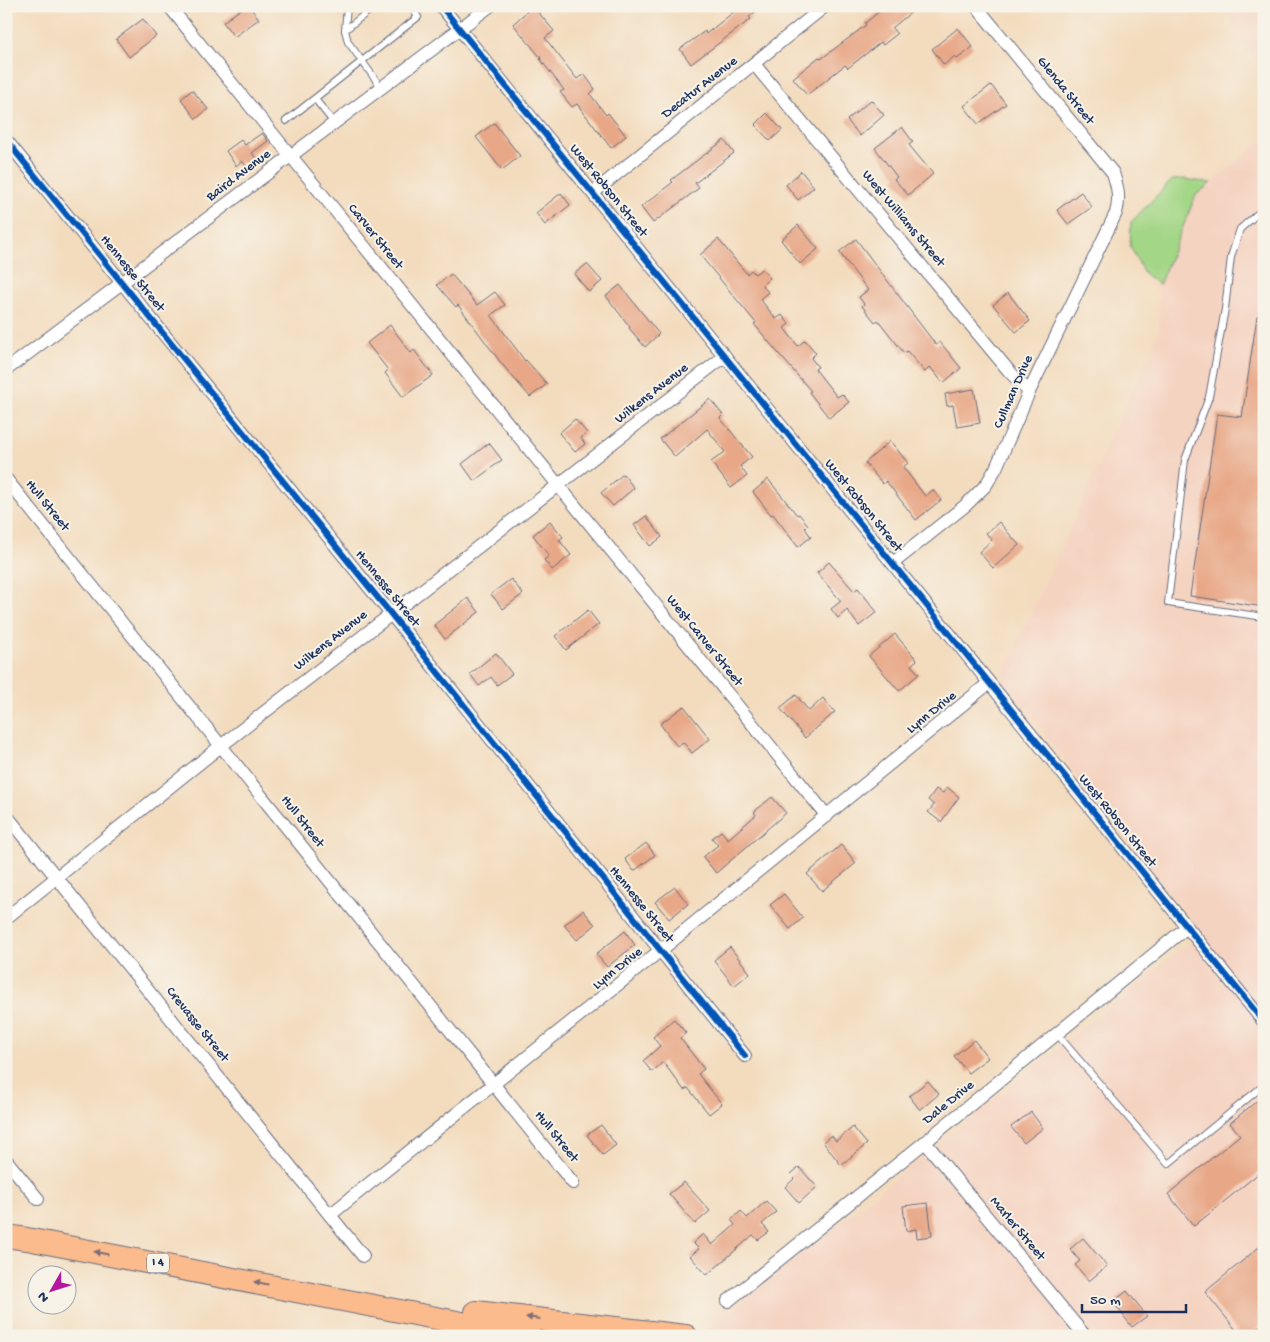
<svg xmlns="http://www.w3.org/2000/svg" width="1270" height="1342" viewBox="0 0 1270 1342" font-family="'Gochi Hand',sans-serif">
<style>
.built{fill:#f5d3c1}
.green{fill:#a3d685;stroke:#5f8272}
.building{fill:#e8a888}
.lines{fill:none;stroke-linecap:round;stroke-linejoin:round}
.service-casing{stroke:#676b7f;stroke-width:8}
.minor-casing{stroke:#676b7f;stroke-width:14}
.motorway-casing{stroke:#676b7f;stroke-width:24}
.service{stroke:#fff;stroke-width:6}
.minor{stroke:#fff;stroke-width:12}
.motorway{stroke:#fbbb8d;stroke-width:22}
.cycleway-casing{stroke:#f7f3e8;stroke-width:9}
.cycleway{stroke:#0057b8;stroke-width:6}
.oneway{fill:#806e73}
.labels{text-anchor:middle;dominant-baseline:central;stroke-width:4;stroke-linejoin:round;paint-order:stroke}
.shield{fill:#f7f3e8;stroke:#5d6a87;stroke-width:1}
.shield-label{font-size:12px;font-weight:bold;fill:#1b2f5e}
.street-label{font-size:14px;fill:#1b2f5e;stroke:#f7f3e8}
</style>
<rect width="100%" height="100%" fill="#f7f3e8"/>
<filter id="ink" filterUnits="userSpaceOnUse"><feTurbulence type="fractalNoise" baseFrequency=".02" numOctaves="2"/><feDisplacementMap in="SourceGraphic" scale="10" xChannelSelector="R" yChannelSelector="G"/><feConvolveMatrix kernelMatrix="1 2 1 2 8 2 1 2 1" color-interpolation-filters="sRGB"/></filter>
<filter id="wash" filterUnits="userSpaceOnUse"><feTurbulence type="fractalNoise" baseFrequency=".0096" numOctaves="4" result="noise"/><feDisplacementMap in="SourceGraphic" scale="20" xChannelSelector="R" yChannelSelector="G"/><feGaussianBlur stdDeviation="1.12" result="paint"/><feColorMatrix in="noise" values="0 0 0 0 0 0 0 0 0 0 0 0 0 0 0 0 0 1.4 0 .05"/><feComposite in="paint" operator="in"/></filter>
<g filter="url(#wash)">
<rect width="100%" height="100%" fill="#f3dbbd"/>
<g class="built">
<path d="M1222,6H1264V75Z"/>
<path d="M1264,140V1336H756L707,1330L1201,933L1001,679L1079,509L1159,331V285L1196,195Z"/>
</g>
<path class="green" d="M1184,179L1211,183L1196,195L1159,285L1144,273L1130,246L1131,222L1172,180Z"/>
<g id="blocks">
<g class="building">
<path d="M245,6H249L259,19L234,37L223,22Z"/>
<path d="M533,6L554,31L545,38L577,79L584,74L595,89L590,94L606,115L608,113L626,136L611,148L577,104L572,107L560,92L564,90L540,59L541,58L513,24Z"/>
<path d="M741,6H762L749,17L751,19L691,64L680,49L705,31L706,34Z"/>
<path d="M886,6H919L892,28L897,34L883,45L881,42L848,68L845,65L807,95L793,78L819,57L821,59L866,25L865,23Z"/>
<path d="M143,19L156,36L129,57L116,39Z"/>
<path d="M958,28L973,47L957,59L955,56L944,65L932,49Z"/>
<path d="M991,85L1006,104L978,124L964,106Z"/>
<path d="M192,90L208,109L196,119L181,99Z"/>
<path d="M871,100L884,115L860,136L847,120Z"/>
<path d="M767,113L782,130L770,141L755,125Z"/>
<path d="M494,123L520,156L502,170L476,137Z"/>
<path d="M902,127L913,142L909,145L933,174L908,195L894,179L897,177L875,148Z"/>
<path d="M262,133L268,141L252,153L257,160L247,167L242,161L236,166L226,151L241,140L245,145Z"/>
<path d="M724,140L734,153L695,183L699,188L653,223L641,207L673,182L671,180Z"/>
<path d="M801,171L814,187L798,200L786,185Z"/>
<path d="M1081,192L1092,207L1068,224L1057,210Z"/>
<path d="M561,193L570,205L545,225L536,213Z"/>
<path d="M798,225L818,249L800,264L781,240Z"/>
<path d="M718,239L747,274L751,270L755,274L762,269L770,278L762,285L768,292L760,299L776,319L782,315L789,324L784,328L798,346L805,340L816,353L811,358L818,367L815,369L837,397L842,394L849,402L829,418L809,392L811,391L773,347L754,324L756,323L700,255Z"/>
<path d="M856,239L936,345L940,342L961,368L943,383L930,367L925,372L907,351L904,353L878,320L875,322L862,306L864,304L859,297L868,290L839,252Z"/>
<path d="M587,264L602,281L589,292L574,274Z"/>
<path d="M451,274L477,305L495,292L505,305L491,315L525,361L526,360L547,384L530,397L501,363L458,305L456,307L437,285Z"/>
<path d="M620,285L659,334L645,347L629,328L630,327L606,296Z"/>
<path d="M1008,293L1030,321L1016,332L993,305Z"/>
<path d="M1257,316H1264V607L1190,596L1217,414L1242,417Z"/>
<path d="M390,325L411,353L414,350L433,375L403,397L385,373L388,370L367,343Z"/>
<path d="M974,389L980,423L957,427L953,405L947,406L945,394Z"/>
<path d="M710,399L723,415L720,418L752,457L740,466L747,476L731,488L711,462L725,452L707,429L675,457L660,439Z"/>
<path d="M575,419L587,433L581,438L585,444L575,452L559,433Z"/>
<path d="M890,441L908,463L903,467L925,496L933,490L941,500L916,520L886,481L883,484L865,463Z"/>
<path d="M489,443L502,460L474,481L462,464Z"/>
<path d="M623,474L634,488L613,506L601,493Z"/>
<path d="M768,479L797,515L799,514L808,525L805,528L811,537L798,547L773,514L771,515L753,492Z"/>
<path d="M646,516L662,537L650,546L634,525Z"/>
<path d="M550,521L563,537L559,540L571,555L552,570L544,560L549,556L533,535Z"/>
<path d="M999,522L1019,545L993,568L979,552L992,540L986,533Z"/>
<path d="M829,562L854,591L858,588L877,612L859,626L847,610L838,618L831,609L841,601L817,573Z"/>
<path d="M511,579L523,594L503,609L491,594Z"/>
<path d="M468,598L479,612L445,639L434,625Z"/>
<path d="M588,610L599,624L566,650L555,636Z"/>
<path d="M895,634L917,660L911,665L919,674L899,691L869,656Z"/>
<path d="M496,653L512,674L497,685L491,677L479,686L470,674Z"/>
<path d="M796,695L809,711L823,698L835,712L805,738L780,708Z"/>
<path d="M684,706L710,739L692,753L683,742L677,746L660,724Z"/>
<path d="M947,787L959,797L941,822L928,812L934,805L928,800L936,789L943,793Z"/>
<path d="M772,797L786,813L716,873L703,857L718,845L712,838L721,831L728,839L756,815L754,812Z"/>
<path d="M646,843L655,855L634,871L625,859Z"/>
<path d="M841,845L856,863L822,891L807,874Z"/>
<path d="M675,887L688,904L669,919L655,902Z"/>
<path d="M784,894L803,918L790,929L770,905Z"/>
<path d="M583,910L595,925L577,940L564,925Z"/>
<path d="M625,931L635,945L607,967L596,954Z"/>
<path d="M730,947L750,973L734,986L714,960Z"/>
<path d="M674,1019L686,1033L680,1038L704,1069L698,1074L722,1104L709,1114L688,1088L684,1090L663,1062L652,1072L643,1061L660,1046L653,1037Z"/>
<path d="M974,1040L988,1058L968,1073L954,1056Z"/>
<path d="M928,1081L939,1094L920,1110L909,1096Z"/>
<path d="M1264,1095V1169L1194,1226L1168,1194L1240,1135L1230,1123Z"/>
<path d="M1031,1112L1043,1128L1024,1143L1011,1127Z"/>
<path d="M601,1125L616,1145L603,1155L587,1135Z"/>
<path d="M853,1127L867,1144L841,1165L823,1142L831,1135L836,1141Z"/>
<path d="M799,1167L817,1187L799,1203L785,1187L794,1179L790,1175Z"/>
<path d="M684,1182L710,1211L695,1224L669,1194Z"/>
<path d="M766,1201L776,1212L762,1224L769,1232L758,1240L753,1235L707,1275L690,1256L699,1249L693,1243L703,1234L712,1245L735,1225L731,1220L741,1211L747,1218Z"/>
<path d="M928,1203L932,1236L917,1238L916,1229L906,1231L903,1206Z"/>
<path d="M1083,1238L1107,1266L1089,1281L1075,1265L1080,1261L1070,1249Z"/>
<path d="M1264,1243V1322L1248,1336H1241L1205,1292Z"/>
<path d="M1127,1291L1147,1316L1132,1327L1113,1302Z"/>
</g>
</g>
</g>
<g filter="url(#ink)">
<use href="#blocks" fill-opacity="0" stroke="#676b7f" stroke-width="1"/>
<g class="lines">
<g class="service-casing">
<g id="service">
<path d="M375,6L345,30L348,42L381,87"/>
<path d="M345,30L347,6"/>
<path d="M315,99L334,123"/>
<path d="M286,121L418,17L411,6"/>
<path d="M1264,208L1240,229L1231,257L1225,309L1209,397L1185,460L1168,603L1264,617"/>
<path d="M1057,1034L1168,1164L1264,1085"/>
</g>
</g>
<g class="minor-casing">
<g id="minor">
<path d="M169,6L827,816"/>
<path d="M441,6L1264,1022"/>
<path d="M754,64L1009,371L1029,392"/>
<path d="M6,140L391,614L745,1056"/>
<path d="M593,193L825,6"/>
<path d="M6,370L490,6"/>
<path d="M6,479L573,1183"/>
<path d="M893,563L966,505L986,485L996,468L1029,392L1116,213C1120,199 1118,188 1113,173L976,6"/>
<path d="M6,815L363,1256"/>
<path d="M6,918L222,745L725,356"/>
<path d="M925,1142L1085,1336"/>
<path d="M6,1160L38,1199"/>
<path d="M330,1215L661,950L989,683"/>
<path d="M728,1301L925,1142L1187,927"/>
</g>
</g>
<g class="motorway-casing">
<g id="motorway">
<path d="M6,1236L27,1239L529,1336"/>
<path d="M476,1312L686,1336"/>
</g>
</g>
<use href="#service" class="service"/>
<use href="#minor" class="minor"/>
<use href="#motorway" class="motorway"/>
<g class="cycleway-casing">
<g id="cycleway">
<path d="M441,6L1264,1022"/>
<path d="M6,140L391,614L745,1056"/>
</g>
</g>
<use href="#cycleway" class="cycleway"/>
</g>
<defs><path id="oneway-solid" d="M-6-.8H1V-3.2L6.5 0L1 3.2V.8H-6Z" transform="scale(1.25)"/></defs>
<g class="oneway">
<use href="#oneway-solid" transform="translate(101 1253) rotate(-169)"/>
<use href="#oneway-solid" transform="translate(261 1283) rotate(-169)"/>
<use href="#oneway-solid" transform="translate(533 1318) rotate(-173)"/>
</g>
</g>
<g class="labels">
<rect class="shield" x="147" y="1253.5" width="22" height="19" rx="4"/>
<g class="shield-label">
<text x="158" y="1263">I 4</text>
</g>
<g class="street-label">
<text transform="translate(700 88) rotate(-38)">Decatur Avenue</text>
<text transform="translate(1065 91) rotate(51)">Glenda Street</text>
<text transform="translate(239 176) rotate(-37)">Baird Avenue</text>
<text transform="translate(608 191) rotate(51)">West Robson Street</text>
<text transform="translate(903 219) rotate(50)">West Williams Street</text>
<text transform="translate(375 237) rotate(51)">Carver Street</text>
<text transform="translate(132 274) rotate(51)">Hennesse Street</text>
<text transform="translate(1014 392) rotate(-66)">Cullman Drive</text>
<text transform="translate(652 394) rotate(-38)">Wilkens Avenue</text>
<text transform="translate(47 506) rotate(51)">Hull Street</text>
<text transform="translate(863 506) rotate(51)">West Robson Street</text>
<text transform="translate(387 589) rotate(51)">Hennesse Street</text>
<text transform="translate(331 641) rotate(-38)">Wilkens Avenue</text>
<text transform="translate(704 641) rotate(51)">West Carver Street</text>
<text transform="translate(932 713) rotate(-39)">Lynn Drive</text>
<text transform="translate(1117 821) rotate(51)">West Robson Street</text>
<text transform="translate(302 822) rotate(52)">Hull Street</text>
<text transform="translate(641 905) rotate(51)">Hennesse Street</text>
<text transform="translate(618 969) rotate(-39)">Lynn Drive</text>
<text transform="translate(197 1025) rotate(51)">Crevasse Street</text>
<text transform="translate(949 1103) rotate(-39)">Dale Drive</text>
<text transform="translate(556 1137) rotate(51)">Hull Street</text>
<text transform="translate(1017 1229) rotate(50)">Marler Street</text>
</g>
</g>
<rect width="1270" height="1342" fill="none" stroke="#f7f3e8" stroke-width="25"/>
<g transform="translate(52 1290) rotate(231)"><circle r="24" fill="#f7f3e8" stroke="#9fa5b1"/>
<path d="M0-4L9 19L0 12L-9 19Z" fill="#b5179e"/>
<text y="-8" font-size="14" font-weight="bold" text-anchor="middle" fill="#1b2f5e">N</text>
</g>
<path d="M1082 1304v8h104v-8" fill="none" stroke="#1b2f5e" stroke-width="2.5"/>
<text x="1090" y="1304" font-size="15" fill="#1b2f5e" stroke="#f7f3e8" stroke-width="4" paint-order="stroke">50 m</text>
</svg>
